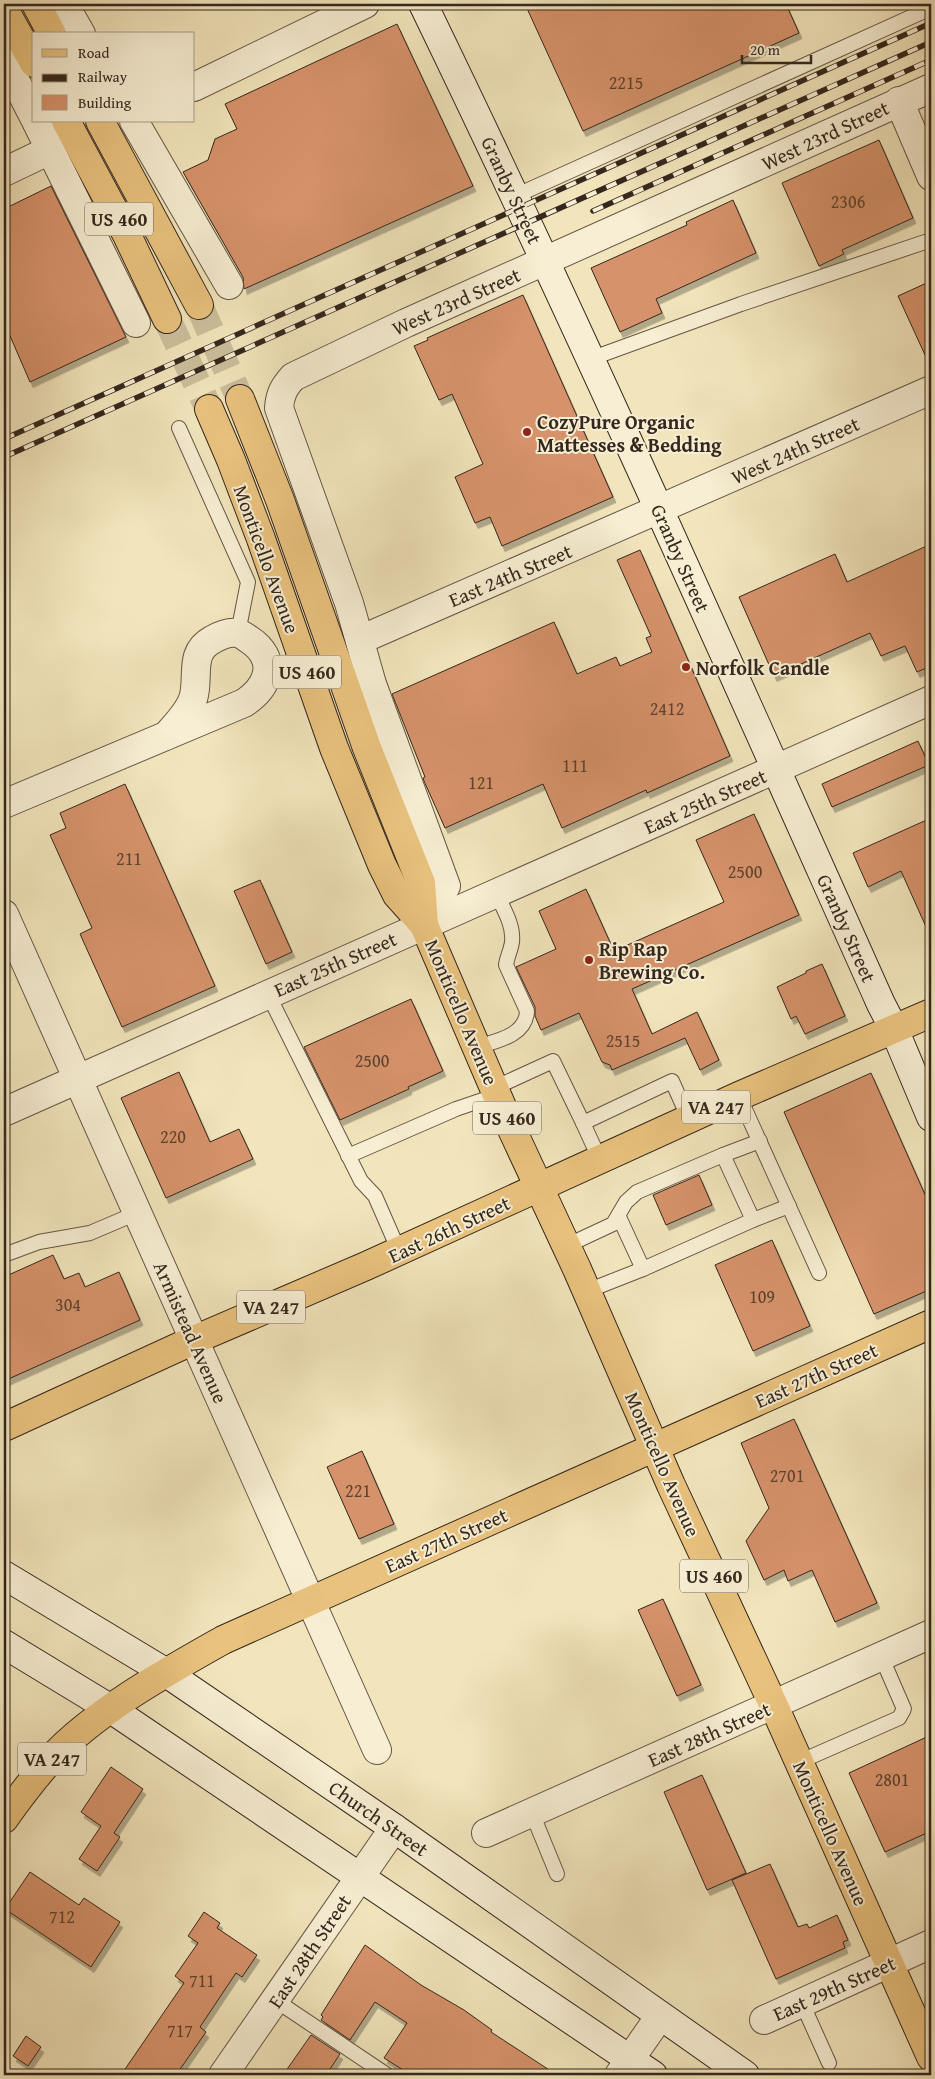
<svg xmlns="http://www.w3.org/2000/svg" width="935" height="2079" viewBox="0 0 935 2079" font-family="'Gentium Book Plus',serif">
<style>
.building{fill:#d6926b;stroke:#34271d;filter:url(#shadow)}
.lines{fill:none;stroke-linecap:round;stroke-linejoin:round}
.primary-tunnel{stroke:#ccbf9c;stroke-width:28;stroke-dasharray:28 14;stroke-linecap:butt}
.lane-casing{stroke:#645645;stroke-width:16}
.street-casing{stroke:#645645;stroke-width:30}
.secondary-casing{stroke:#34271d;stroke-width:30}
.primary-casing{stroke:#34271d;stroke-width:30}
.lane{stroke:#f7eed3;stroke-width:14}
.street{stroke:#f7eed3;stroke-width:28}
.secondary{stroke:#f7eed3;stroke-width:28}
.primary{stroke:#e9c27e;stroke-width:28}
.rail-casing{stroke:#34271d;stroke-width:5.5}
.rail{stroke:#f7eed3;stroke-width:4;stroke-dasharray:11;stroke-linecap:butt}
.poi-dot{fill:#8f2418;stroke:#f7eed3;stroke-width:2}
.labels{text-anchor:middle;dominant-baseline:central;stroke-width:4;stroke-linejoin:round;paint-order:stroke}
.number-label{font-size:18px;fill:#5c4230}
.shield{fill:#f7eed3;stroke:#6e6354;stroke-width:1}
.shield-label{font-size:19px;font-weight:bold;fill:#34271d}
.street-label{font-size:20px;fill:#34271d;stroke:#f7eed3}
.poi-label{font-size:20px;font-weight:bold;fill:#34271d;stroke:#f7eed3;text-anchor:start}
</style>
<defs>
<filter id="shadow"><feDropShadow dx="3" dy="5.5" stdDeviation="0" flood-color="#0004"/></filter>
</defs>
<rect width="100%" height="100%" fill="#f2e5bc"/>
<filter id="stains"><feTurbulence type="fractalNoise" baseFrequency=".004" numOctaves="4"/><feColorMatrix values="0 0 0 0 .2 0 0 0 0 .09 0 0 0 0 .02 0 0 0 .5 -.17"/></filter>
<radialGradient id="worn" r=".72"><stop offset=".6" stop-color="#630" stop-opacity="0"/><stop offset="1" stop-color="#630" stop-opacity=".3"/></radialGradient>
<g class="building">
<path d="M525,4H786L799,33L583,131Z"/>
<path d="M397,24L473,186L244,289L243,277L183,172L208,160L215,139L237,129L225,104Z"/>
<path d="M879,140L913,218L842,250L844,254L819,266L782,183Z"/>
<path d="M51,186L126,337L30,382L4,322V209Z"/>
<path d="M733,200L756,253L656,299L662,313L620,332L591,268L687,225L686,222Z"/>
<path d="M931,281V368L898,296Z"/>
<path d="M523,295L613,497L502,546L490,517L475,523L455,477L483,464L452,394L439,400L414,346L428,340L427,338Z"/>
<path d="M931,544V666L917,672L905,646L881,656L870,633L774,676L739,597L835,554L847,582Z"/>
<path d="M640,550L730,756L647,793L646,790L562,828L543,784L445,828L424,781L423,778L425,777L392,694L554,622L577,674L616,657L620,666L652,652L646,638L651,636L617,560Z"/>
<path d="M918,741L929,765L832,807L822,784Z"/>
<path d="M125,784L215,986L122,1027L80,934L92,928L50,835L66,828L60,813Z"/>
<path d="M754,814L799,915L632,989L652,1034L697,1012L719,1060L700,1070L685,1038L612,1070L610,1065L602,1062L579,1013L541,1030L535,1016V1007L516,967L556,949L539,911L586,889L614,951L724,902L696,840Z"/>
<path d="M931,818V938L901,871L868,887L853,853Z"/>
<path d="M260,880L292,952L266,964L234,891Z"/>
<path d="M822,964L845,1016L805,1034L796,1016L791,1019L777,987L806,973V971Z"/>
<path d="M411,999L443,1071L408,1087L409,1089L340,1120L304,1047Z"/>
<path d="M179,1072L210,1142L239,1129L253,1159L166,1198L121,1098Z"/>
<path d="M871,1073L931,1208V1289L874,1314L784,1112Z"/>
<path d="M699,1175L712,1205L666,1225L653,1195Z"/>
<path d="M772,1240L810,1326L753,1351L715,1265Z"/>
<path d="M53,1255L64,1279L79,1273L85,1287L119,1272L140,1320L4,1381V1277Z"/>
<path d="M794,1419L877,1603L835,1622L812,1570L788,1581L784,1570L764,1580L746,1541L769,1508L741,1443Z"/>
<path d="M362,1451L394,1524L359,1539L327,1467Z"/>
<path d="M663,1599L701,1685L677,1696L638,1610Z"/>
<path d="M931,1735V1831L885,1852L849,1773Z"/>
<path d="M111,1767L143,1789L114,1833L120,1837L97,1871L79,1859L101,1826L81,1812Z"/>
<path d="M702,1775L746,1873L707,1890L664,1792Z"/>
<path d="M770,1864L798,1927L807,1924L809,1928L837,1915L848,1940L843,1942L845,1948L776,1979L732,1880Z"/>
<path d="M30,1872L79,1905L84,1898L120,1922L91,1967L5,1909Z"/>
<path d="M204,1912L220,1923L217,1928L257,1955L242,1977L236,1973L200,2027L206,2032L176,2075H121L184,1983L175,1976L198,1943L188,1936Z"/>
<path d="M365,1945L421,1985L464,2010L492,2030L491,2032L557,2075H411L384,2058L407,2023L375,2002L350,2040L321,2020L323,2017L321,2015Z"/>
<path d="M311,2035L340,2054L326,2075H283Z"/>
<path d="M26,2036L41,2047L28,2066L13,2056Z"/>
</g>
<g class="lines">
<g class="primary-tunnel">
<path d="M199,305L240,399"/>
<path d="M167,319L209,409"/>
</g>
<g class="lane-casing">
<g id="lane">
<path d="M515,196L931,8"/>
<path d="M590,359L741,304L931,240"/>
<path d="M179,428L248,582L238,633"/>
<path d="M268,994L361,1181L375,1196L399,1251"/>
<path d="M477,1047C496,1041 526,1036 527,1011L506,965C507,957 511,950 512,942C514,925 503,908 496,893"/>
<path d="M494,1088L553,1061L583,1123L672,1081L689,1119"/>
<path d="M739,1096L819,1273"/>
<path d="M583,1123L600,1160"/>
<path d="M723,1155L760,1141"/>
<path d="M348,1156L456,1109L497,1095"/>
<path d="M619,1217L643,1269"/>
<path d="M753,1220L789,1206"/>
<path d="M566,1246L613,1224L626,1202L637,1192L723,1155L753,1220L643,1269L587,1291"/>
<path d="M4,1255L39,1242L90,1233L137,1213"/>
<path d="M799,1762L899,1718L904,1709L881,1656"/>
<path d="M532,1813L557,1874"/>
<path d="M275,2000L387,2075"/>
<path d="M802,2003L829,2063"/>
</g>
</g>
<g class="street-casing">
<g id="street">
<path d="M64,4L81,34"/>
<path d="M4,59L34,117"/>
<path d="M194,87L365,4"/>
<path d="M899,101L931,176"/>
<path d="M36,121L136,323"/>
<path d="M134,121L229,285"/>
<path d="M4,172L50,150"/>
<path d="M360,640L931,390"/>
<path d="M4,804L244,703C267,688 278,663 254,643C249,640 243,634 237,633C229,632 219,636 212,640C188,653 200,678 193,699C188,713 176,725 166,736"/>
<path d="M4,914L377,1750"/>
<path d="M424,925L446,886L372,684L349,603L279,408C280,394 284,387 293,377L406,323L931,88"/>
<path d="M4,1112L931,700"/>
<path d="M486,1833L931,1634"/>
<path d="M764,2020L931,1944"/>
<path d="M223,2075L394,1828"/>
<path d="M619,2075L660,2016"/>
</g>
</g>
<g class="secondary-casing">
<g id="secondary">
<path d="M423,4C583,334 731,669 881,1004L894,1029L931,1117"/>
<path d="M4,1575L165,1672L394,1828L745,2075"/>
<path d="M4,1644L111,1709L653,2075"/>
</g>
</g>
<g class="primary-casing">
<g id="primary">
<path d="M36,4L52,34"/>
<path d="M4,9L34,63"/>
<path d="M66,121L127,235L167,319"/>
<path d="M100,121L199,305"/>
<path d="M240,399L280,500L367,748L421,883L424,925"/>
<path d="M209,409L231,460L261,539L334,748L382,865L397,895L424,925L509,1123L577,1269L671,1485L774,1706L931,2057"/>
<path d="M4,1427L194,1340L366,1266L739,1096L931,1013"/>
<path d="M4,1819C18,1799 34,1778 51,1759C94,1712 168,1671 223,1640L931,1324"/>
</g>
</g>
<use href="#lane" class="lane"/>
<use href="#street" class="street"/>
<use href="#secondary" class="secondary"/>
<use href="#primary" class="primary"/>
<g class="rail-casing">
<g id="rail">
<path d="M593,211L931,60"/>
<path d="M4,439L931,23"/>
<path d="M4,457L931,42"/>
</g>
</g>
<use href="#rail" class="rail"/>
</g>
<g class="poi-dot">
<circle cx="527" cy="432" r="5"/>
<circle cx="686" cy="667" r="5"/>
<circle cx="589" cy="960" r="5"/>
</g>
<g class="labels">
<g class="number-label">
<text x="626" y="82">2215</text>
<text x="848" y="201">2306</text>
<text x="667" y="708">2412</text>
<text x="575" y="765">111</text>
<text x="481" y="782">121</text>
<text x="129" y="858">211</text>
<text x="745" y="871">2500</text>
<text x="623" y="1040">2515</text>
<text x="372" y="1060">2500</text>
<text x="173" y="1136">220</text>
<text x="762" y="1296">109</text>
<text x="68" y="1304">304</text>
<text x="787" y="1475">2701</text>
<text x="358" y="1490">221</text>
<text x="892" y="1779">2801</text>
<text x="62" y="1916">712</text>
<text x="202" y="1980">711</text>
<text x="180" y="2030">717</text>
</g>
<g class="shield">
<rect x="85" y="202.5" width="68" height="33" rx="4"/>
<rect x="273" y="655.5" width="68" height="33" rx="4"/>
<rect x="682" y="1090.5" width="68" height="33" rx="4"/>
<rect x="473" y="1101.5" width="68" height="33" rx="4"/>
<rect x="237" y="1290.5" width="68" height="33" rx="4"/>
<rect x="680" y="1559.5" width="68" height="33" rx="4"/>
<rect x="18" y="1742.5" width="68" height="33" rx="4"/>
</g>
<g class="shield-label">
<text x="119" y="219">US 460</text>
<text x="307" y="672">US 460</text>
<text x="716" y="1107">VA 247</text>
<text x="507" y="1118">US 460</text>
<text x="271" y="1307">VA 247</text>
<text x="714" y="1576">US 460</text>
<text x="52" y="1759">VA 247</text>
</g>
<g class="street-label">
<text transform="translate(825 135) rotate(-25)">West 23rd Street</text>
<text transform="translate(512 190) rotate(65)">Granby Street</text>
<text transform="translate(456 301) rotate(-24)">West 23rd Street</text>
<text transform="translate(795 450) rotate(-24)">West 24th Street</text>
<text transform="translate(681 558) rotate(66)">Granby Street</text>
<text transform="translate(267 559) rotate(70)">Monticello Avenue</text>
<text transform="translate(510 575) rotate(-23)">East 24th Street</text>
<text transform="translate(705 801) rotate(-24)">East 25th Street</text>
<text transform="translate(847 928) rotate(66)">Granby Street</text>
<text transform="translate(335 964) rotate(-24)">East 25th Street</text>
<text transform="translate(462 1012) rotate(67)">Monticello Avenue</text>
<text transform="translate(449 1229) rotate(-25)">East 26th Street</text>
<text transform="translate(191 1332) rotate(66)">Armistead Avenue</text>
<text transform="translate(816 1375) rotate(-24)">East 27th Street</text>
<text transform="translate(663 1464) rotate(66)">Monticello Avenue</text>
<text transform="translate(446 1540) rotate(-24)">East 27th Street</text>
<text transform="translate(709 1734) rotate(-24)">East 28th Street</text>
<text transform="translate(379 1818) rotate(35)">Church Street</text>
<text transform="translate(831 1833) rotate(66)">Monticello Avenue</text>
<text transform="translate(309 1951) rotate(-56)">East 28th Street</text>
<text transform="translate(834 1988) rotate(-24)">East 29th Street</text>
</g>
<g class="poi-label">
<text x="537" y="421">CozyPure Organic<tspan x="537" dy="23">Mattesses &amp; Bedding</tspan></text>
<text x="696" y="667">Norfolk Candle</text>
<text x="599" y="948">Rip Rap<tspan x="599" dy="23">Brewing Co.</tspan></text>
</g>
</g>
<rect width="935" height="2079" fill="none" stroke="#f2e5bc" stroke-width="20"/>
<rect x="5" y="5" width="925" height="2069" fill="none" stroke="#34271d" stroke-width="2.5"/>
<rect x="10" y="10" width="915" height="2059" fill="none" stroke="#34271d"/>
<rect x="32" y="32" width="162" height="90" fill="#f7eed3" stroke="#a99e8a"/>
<rect x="42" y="49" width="25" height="8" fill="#e9c27e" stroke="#a99e8a"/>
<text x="78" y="58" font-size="15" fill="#34271d">Road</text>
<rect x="42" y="74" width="25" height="8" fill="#34271d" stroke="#a99e8a"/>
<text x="78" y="82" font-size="15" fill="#34271d">Railway</text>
<rect x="42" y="95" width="25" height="15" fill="#d6926b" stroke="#a99e8a"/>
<text x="78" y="108" font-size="15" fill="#34271d">Building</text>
<path d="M742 55v8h69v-8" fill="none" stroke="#34271d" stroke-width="2.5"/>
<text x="750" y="55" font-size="15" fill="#34271d" stroke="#f7eed3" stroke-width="4" paint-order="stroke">20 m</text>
<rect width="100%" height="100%" filter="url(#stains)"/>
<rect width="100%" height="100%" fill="url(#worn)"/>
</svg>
